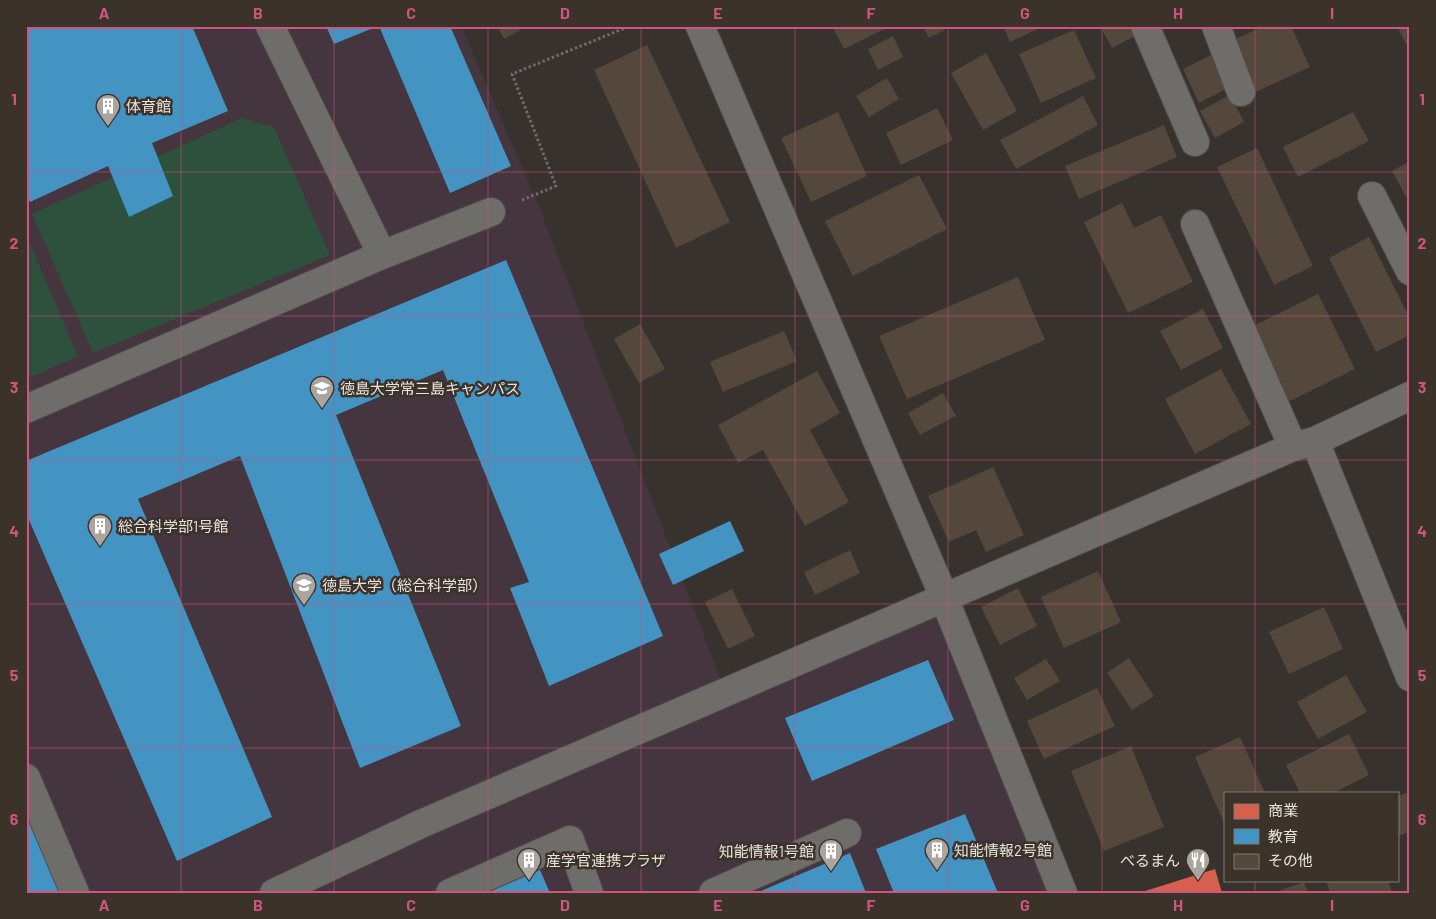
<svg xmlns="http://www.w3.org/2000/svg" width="1436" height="919" viewBox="0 0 1436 919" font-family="Barlow,'Noto Sans JP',sans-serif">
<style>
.education{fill:#45353e}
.park{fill:#2d513d}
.shops{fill:#d6604d}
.schools{fill:#4393c3}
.building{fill:#54473b}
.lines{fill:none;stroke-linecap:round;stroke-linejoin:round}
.minor-casing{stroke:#534e4b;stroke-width:30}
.path{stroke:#6e6c6a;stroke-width:3;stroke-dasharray:2.5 2.5;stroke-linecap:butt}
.minor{stroke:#6e6d6a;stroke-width:28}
.grid{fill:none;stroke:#ce5582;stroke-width:1;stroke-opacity:0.55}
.labels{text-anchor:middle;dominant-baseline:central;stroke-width:5;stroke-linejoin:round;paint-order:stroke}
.poi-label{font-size:15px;fill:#e9e3de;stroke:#3b322a;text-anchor:start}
.neatline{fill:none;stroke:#ce5582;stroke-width:2}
.grid-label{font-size:16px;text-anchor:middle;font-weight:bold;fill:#ce5582}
</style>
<rect width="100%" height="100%" fill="#37322e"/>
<path class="education" d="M26,26H461L538,204L730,703L934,614L1050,893H26Z"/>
<g class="park">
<path d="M242,118L274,127L330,255L93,353L32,214Z"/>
<path d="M26,235L78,356L26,379Z"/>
</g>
<path class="shops" d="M1215,869L1222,893H1142V892Z"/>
<g class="schools">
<path d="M26,26H192L228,111L152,143L173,196L129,217L108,166L30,202L26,194Z"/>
<path d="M326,26H378L334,44Z"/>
<path d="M379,26H450L511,166L450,193Z"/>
<path d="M506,260L663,636L549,686L510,588L529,582L443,370L336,415L461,726L360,768L240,456L138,499L272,817L177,861L26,513V461Z"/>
<path d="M730,521L744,551L673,585L659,554Z"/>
<path d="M928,660L954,720L812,781L785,718Z"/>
<path d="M26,799L67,893H26Z"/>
<path d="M965,814L998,893H894L876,849Z"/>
<path d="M850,853L866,893H762L761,891Z"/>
<path d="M540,870L550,893H486Z"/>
</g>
<g class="building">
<path d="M497,26H527L504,39Z"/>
<path d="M832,26H890L844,49Z"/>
<path d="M923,26H947L948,28L929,38Z"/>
<path d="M1003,26H1044L1010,42Z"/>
<path d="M1100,26H1131L1135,36L1112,48Z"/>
<path d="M1264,26H1291L1310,67L1251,94L1227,43Z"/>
<path d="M1397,26H1410V52Z"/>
<path d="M1074,30L1096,78L1041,103L1019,54Z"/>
<path d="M893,36L903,57L878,70L868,49Z"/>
<path d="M647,45L730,222L676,248L594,70Z"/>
<path d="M986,53L1017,111L983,130L951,73Z"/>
<path d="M1213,54L1230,87L1199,103L1183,69Z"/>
<path d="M887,78L899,99L869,117L856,96Z"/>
<path d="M1230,95L1244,122L1215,138L1200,111Z"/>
<path d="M1083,96L1098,125L1016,169L1000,140Z"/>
<path d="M937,108L953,140L901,165L886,133Z"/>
<path d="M838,112L867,176L811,202L781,138Z"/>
<path d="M1353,112L1369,141L1298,177L1283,147Z"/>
<path d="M1164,125L1177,157L1079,199L1065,166Z"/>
<path d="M1257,148L1313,266L1274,285L1217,167Z"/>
<path d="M1410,161V204L1392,171Z"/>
<path d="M919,175L947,229L853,276L825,221Z"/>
<path d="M1122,203L1134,228L1161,215L1193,282L1128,313L1084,222Z"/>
<path d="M1369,237L1410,319V335L1376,352L1329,258Z"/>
<path d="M1018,277L1045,340L907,399L879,336Z"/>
<path d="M1318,294L1355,369L1288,402L1251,327Z"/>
<path d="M1203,309L1223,348L1181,370L1160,331Z"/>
<path d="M640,324L665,369L639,383L614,339Z"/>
<path d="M784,331L797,361L723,392L710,362Z"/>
<path d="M1221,369L1251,424L1195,454L1165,399Z"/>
<path d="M817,371L840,413L810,430L849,502L805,526L763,450L738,463L718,425Z"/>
<path d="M943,393L956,416L920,435L908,413Z"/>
<path d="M993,467L1024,535L986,552L976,530L949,542L928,496Z"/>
<path d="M850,550L860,573L815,595L804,572Z"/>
<path d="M1098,571L1121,622L1064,648L1041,597Z"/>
<path d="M1018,588L1037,626L1000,645L981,607Z"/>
<path d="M732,589L755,636L728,649L705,602Z"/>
<path d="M1324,607L1343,649L1289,674L1269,632Z"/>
<path d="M1129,658L1154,696L1132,710L1107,673Z"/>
<path d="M1046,659L1060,681L1027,700L1014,678Z"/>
<path d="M1346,675L1367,712L1318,739L1297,702Z"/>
<path d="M1097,688L1115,726L1044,759L1027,721Z"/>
<path d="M1349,734L1369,775L1333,793H1300L1286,765Z"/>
<path d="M1240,737L1265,793H1225V825L1195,757Z"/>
<path d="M1131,746L1164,827L1104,851L1071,771Z"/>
<path d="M1410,792V832L1397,836V796Z"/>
<path d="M1326,880H1388L1392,893H1330Z"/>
<path d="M1304,882L1308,893H1275V892Z"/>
</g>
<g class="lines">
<g class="minor-casing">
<g id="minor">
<path d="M700,26L938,583L1063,893"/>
<path d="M1145,26L1195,142"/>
<path d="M1216,26L1241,92"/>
<path d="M1372,196L1410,271"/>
<path d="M1195,224L1293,447"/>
<path d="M382,255L491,212"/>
<path d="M26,409L382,255L270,26"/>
<path d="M1315,441L1410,677"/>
<path d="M26,778L75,893"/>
<path d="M274,893L423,823L1293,447L1315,441L1410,396"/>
<path d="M450,893L570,840L589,893"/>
<path d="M713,893L847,833"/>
</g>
</g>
<path class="path" d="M522,200L556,186L512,74L630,26"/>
<use href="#minor" class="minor"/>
</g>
<path class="grid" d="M181,26V893M334,26V893M488,26V893M641,26V893M795,26V893M948,26V893M1102,26V893M1255,26V793M26,172H1410M26,316H1410M26,460H1410M26,604H1410M26,748H1410M1255,880V893"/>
<defs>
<g id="building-pin" transform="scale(1.25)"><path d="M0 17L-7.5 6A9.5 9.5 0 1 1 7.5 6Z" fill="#aba5a0" stroke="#3b322a"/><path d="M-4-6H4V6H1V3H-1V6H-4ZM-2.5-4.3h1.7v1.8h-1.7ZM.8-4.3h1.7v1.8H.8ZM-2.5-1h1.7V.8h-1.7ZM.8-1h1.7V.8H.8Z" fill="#fff"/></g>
<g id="university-pin" transform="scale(1.25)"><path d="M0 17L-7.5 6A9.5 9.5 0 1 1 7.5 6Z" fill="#aba5a0" stroke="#3b322a"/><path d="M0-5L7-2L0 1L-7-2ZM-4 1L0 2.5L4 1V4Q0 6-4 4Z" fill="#fff"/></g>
<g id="restaurant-pin" transform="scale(1.25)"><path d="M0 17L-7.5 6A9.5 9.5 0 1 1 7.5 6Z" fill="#aba5a0" stroke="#3b322a"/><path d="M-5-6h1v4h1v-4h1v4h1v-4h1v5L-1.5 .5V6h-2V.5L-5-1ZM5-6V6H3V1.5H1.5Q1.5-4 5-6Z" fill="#fff"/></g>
</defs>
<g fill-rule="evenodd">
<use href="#building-pin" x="108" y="106"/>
<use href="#university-pin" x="322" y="388"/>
<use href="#building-pin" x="100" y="526"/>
<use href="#university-pin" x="304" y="585"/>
<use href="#building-pin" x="937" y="850"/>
<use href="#building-pin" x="831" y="851"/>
<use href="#building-pin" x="529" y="860"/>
<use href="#restaurant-pin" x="1198" y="860"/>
</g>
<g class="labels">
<g class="poi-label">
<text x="126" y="106">体育館</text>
<text x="340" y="388">徳島大学常三島キャンパス</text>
<text x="118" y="526">総合科学部1号館</text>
<text x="322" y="585">徳島大学（総合科学部）</text>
<text x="954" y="850">知能情報2号館</text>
<text x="814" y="851" text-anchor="end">知能情報1号館</text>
<text x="546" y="860">産学官連携プラザ</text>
<text x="1180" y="860" text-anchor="end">べるまん</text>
</g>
</g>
<rect width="1436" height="919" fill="none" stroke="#3b322a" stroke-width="55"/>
<rect x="1224" y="792" width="175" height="90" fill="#3b322a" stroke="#817972"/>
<rect x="1234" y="804" width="25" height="15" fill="#d6604d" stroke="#817972"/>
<text x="1268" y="816" font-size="15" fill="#e9e3de">商業</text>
<rect x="1234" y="829" width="25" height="15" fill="#4393c3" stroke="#817972"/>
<text x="1268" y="842" font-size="15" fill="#e9e3de">教育</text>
<rect x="1234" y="854" width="25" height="15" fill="#54473b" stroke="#817972"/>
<text x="1268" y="866" font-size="15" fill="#e9e3de">その他</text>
<rect x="28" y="28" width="1380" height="864" class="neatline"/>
<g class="grid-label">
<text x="104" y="19">A</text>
<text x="258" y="19">B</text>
<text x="411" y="19">C</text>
<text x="565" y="19">D</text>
<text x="718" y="19">E</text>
<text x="871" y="19">F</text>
<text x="1025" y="19">G</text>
<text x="1178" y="19">H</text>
<text x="1332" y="19">I</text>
<text x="14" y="105">1</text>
<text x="1422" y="105">1</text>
<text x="14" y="249">2</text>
<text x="1422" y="249">2</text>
<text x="14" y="393">3</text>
<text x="1422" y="393">3</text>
<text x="14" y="537">4</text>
<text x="1422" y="537">4</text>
<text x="14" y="681">5</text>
<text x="1422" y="681">5</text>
<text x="14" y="825">6</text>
<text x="1422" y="825">6</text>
<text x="104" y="911">A</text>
<text x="258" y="911">B</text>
<text x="411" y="911">C</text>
<text x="565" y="911">D</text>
<text x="718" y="911">E</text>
<text x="871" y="911">F</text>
<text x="1025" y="911">G</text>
<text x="1178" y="911">H</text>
<text x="1332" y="911">I</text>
</g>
</svg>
